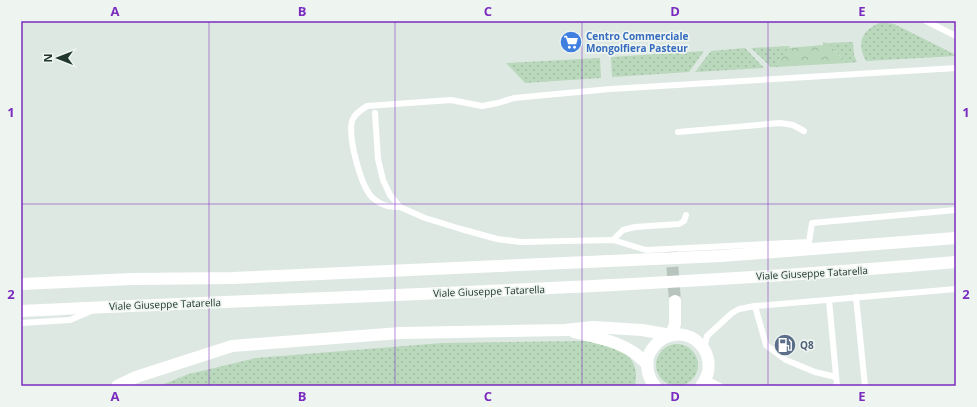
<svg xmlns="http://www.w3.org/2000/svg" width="977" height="407" viewBox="0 0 977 407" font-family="'Open Sans',sans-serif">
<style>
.grass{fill:url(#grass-dots)}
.park{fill:url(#park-crowns)}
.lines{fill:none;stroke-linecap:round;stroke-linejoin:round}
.minor-tunnel{stroke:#b8c4be;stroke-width:12;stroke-dasharray:12 6;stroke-linecap:butt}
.service{stroke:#fff;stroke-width:6}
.minor{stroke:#fff;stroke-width:12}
.secondary{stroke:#fff;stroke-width:12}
.grid{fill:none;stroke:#7b2cbf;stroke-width:1;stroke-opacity:0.55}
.labels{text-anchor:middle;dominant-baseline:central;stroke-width:3.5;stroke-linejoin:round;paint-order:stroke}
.shop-label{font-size:10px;font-weight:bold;fill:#366cbe;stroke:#eef5f1;text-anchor:start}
.street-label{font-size:10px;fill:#21362d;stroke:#eef5f1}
.service-label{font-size:10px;font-weight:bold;fill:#4e5e75;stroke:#eef5f1;text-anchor:start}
.neatline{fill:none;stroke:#7b2cbf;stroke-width:1.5}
.grid-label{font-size:13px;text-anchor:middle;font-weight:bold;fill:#7b2cbf}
</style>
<defs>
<pattern id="grass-dots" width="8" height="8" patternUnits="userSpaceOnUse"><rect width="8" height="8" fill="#b9d8bc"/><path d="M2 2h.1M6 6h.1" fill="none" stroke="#9fbaa2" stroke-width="1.8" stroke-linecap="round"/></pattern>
<pattern id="park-crowns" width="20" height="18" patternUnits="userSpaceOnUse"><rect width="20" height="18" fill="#b9d8bc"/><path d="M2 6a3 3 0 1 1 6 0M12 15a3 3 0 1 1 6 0" fill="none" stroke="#9fbaa2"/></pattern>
</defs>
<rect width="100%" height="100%" fill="#dee8e2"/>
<g class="grass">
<path d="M882,22L894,24L956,55V56L866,61C856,43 862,29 882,22Z"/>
<path d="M853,42L854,55L857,62L847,63L827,43Z"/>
<path d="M790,46L775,67H771L751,48Z"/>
<path d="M745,48L764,68L695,72L711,51Z"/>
<path d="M704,51L689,72L612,77L611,57Z"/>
<path d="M600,58L601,78L525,83L506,63Z"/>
<path d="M586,341C613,345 642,352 635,386H159L189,374L256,358L442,343Z"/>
<circle cx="677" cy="365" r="21"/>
</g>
<path class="park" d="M823,42L827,43L847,63L775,67L788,48L823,45Z"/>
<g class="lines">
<path class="minor-tunnel" d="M671,249L675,301"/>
<g class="service">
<path d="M926,21L956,36"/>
<path d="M375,113L378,159L383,180L390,195L400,207L425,218L461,229L497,239L521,242L613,240L646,250L809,242L812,223L956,210"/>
<path d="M678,132L780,123L793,125L804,131"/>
<path d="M400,207C389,207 383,206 374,199C361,189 348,138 352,121C354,114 361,110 367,106L451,100L482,106L498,103L514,98L610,89L956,68"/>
<path d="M613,240L623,230L635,227L679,224L684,221L686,215"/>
<path d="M856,297L865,386"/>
<path d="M829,300L837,386"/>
<path d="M755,306L766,345L786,360L815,372L836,377"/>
<path d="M21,323L70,320L91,311"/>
<path d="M704,348L707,336L732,313L739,309L755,306L956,289"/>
<path d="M706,379L720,386"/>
</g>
<g class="minor">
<path d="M574,332C594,337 615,340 633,352C638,355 642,360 647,364"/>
<path d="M117,386L136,377L232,346L400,333L565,330L593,327L642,330L671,335L675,324V301"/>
<path d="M655,386C648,378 646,368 648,357C650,351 654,346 658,342C688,318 725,356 701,386"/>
</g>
<g class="secondary">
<path d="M21,284L132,279L233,278L721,256L956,238"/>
<path d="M21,311C333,296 645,289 956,262"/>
</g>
</g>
<path class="grid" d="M209,21V386M395,21V386M582,21V386M768,21V386M21,204H956"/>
<defs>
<g id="supermarket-disc" transform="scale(1.15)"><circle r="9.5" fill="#3f7fe0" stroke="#eef5f1"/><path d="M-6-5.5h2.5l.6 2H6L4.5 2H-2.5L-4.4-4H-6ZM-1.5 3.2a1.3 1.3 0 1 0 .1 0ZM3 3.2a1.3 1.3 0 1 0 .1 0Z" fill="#fff"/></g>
<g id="fuel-disc" transform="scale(1.15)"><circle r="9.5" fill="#5c6f8a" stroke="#eef5f1"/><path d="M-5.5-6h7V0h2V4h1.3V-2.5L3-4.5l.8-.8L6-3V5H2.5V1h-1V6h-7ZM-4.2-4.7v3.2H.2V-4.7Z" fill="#fff"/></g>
</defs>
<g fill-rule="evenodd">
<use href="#supermarket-disc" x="571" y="42"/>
<use href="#fuel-disc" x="785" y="345"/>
</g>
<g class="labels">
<g class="shop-label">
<text x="586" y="36">Centro Commerciale<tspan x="586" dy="12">Mongolfiera Pasteur</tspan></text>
</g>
<g class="street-label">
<text transform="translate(812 273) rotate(-3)">Viale Giuseppe Tatarella</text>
<text transform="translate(489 291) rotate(-2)">Viale Giuseppe Tatarella</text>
<text transform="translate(165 304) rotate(-2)">Viale Giuseppe Tatarella</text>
</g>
<g class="service-label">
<text x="800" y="345">Q8</text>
</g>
</g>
<rect width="977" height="407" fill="none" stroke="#eef5f1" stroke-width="44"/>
<g transform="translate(58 58) rotate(270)" stroke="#eef5f1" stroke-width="3" paint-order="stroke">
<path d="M0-3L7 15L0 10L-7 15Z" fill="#21362d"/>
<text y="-6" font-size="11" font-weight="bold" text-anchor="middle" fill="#21362d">N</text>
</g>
<rect x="22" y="22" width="933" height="363" class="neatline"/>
<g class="grid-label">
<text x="115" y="16">A</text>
<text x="302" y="16">B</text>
<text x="488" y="16">C</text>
<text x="675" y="16">D</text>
<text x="862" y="16">E</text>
<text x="11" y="117">1</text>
<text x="966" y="117">1</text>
<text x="11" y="299">2</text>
<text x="966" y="299">2</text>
<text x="115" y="401">A</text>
<text x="302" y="401">B</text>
<text x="488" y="401">C</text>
<text x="675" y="401">D</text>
<text x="862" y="401">E</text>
</g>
</svg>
